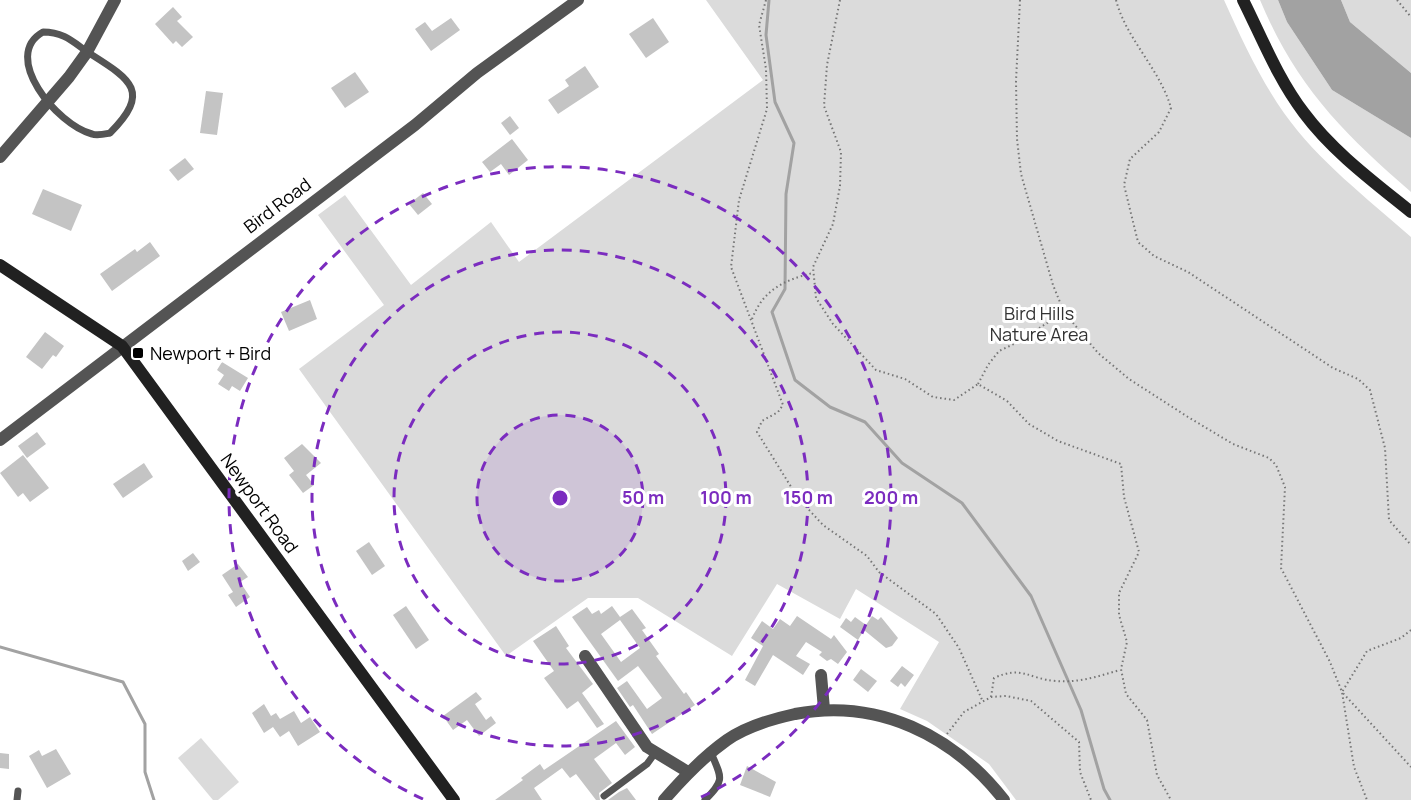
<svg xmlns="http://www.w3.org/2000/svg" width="1411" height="800" viewBox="0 0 1411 800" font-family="Manrope,sans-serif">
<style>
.green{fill:#dbdbdb}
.water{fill:#a2a2a2}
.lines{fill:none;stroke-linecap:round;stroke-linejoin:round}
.stream{stroke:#a2a2a2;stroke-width:3}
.building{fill:#c4c4c4;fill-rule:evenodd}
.path{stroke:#767676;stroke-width:2;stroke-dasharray:1.5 3;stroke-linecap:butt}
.lane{stroke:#545454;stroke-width:7}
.street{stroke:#545454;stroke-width:12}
.secondary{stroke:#212121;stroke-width:12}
.ring{fill:none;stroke:#7b2cbf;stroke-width:3;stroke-dasharray:10 8}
.poi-dot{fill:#000;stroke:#fff;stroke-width:2}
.labels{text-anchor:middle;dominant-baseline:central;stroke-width:6;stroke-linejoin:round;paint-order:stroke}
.street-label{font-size:18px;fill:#000;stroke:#fff}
.park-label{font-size:18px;fill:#323232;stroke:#fff}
.poi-label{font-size:18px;fill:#000;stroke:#fff;text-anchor:start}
.centre{fill:#7b2cbf;stroke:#fff;stroke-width:3}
.ring-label{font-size:18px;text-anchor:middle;font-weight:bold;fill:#7b2cbf;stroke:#fff;stroke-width:6;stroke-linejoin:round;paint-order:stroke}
</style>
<rect width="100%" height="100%" fill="#fff"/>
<g class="green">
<path d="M706,0H1224C1241,38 1260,79 1284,113C1318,161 1367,198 1411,237V800H1016L989,764L927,721L900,709L939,642L856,589L840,619L777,584L732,656L638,598H588L506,656L299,369L384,305L318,215L345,195L411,285L491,222L519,262L763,80Z"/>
<path d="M1260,0H1278L1287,22L1332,90L1411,138V192C1342,132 1296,86 1260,0Z"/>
<path d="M1341,0H1411V73L1350,22Z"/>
<path d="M201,738L239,782L218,800H213L178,758Z"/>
</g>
<path class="water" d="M1278,0H1341L1350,22L1411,73V138L1332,90L1287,22Z"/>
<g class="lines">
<g class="stream">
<path d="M769,0L766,35L775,102L794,143L786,194L785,289L772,312L795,380L830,407L865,422L902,463L962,503L1031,596L1081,710L1104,789L1110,800"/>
<path d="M0,647L123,682L145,724V772L154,800"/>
</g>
</g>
<g class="building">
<path d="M173,7L182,17L177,21L193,37L182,47L176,41L173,44L155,24Z"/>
<path d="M451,18L460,30L431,51L415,29L425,22L432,31Z"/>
<path d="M653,18L669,42L646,58L629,34Z"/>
<path d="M585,66L599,87L558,114L548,100L569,86L565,80Z"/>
<path d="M355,72L369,92L345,108L331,88Z"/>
<path d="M206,91L223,93L217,135L200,133Z"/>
<path d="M510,116L519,128L510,135L501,123Z"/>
<path d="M512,139L528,160L509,175L501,164L490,172L482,162Z"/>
<path d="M185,158L194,169L178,181L169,170Z"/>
<path d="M43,189L82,205L71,231L32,214Z"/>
<path d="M423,193L432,204L418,215L409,204Z"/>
<path d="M150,242L160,256L112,291L100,274L135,249L137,252Z"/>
<path d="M310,300L317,319L289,331L281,312Z"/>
<path d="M45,332L64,346L56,357L53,355L42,369L26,357Z"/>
<path d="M222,362L248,378L240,391L232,386L229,391L218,384L224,375L217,370Z"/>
<path d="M37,432L46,444L27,458L18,446Z"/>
<path d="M302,444L321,463L306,475L314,485L303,493L289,475L294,471L284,458Z"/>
<path d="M23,455L49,488L30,502L23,493L18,497L0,473Z"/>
<path d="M144,463L153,477L123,498L113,484Z"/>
<path d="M369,542L385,566L372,575L356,551Z"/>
<path d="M193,553L200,562L188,571L182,561Z"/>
<path d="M238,564L248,577L240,582L250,597L236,607L228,595L233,592L222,575Z"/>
<path d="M406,606L429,640L416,649L393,615Z"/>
<path d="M612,606L620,617L632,609L646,628L642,630L659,654L656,656L684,694L686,692L695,705L652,734L633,705L630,707L617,688L627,681L647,709L662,698L638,666L618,681L572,617L587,607L592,614L599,610L601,614ZM620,620L640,648L621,662L601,634Z"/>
<path d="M797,616L831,639L834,635L847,652L838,664L831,659L827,661L819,655L822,652L806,642L796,656L810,664L803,675L773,655L755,686L745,680L763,646L751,638L762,621L773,629L780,619L790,626Z"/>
<path d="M872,616L878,620L881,617L898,638L892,646L886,648L864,630L858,640L840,627L846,618L851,622L855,617L866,625Z"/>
<path d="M556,626L569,646L566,648L593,684L582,693L604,724L597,728L578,701L567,709L544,678L554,671L533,641Z"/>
<path d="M902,666L914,675L905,687L901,683L898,687L890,681Z"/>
<path d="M861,669L877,681L868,692L853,680Z"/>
<path d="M476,692L482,699L475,704L486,720L491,716L496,723L479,736L467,720L453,730L443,716Z"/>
<path d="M264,704L271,716L276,713L280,719L294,711L301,723L310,717L320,732L298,746L289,731L280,737L273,727L264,733L252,713Z"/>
<path d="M616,721L635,747L625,755L616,743L594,759L612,783L599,793L600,800H596L576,774L570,778L562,768L534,788L542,800H495L523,780L521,778L540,764L544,770Z"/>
<path d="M56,749L71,774L47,788L29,756L39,750L42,756Z"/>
<path d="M0,753L9,754V769L0,768Z"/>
<path d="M747,766L776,782L770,797L740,785Z"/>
<path d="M627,788L636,800H608L619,792Z"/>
</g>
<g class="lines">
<g class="path">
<path d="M766,0L759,25L766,69L767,109L739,200L731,267L783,405L778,412L762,421L757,432L798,498L823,525L867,556L879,572L936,614L959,648L983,702"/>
<path d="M840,0L827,65L824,106L841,152L840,186L833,224L813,267L816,298L833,324L876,370L905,379L933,397L954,400L978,384L1007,401L1029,424L1058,441L1121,464L1124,497L1139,552L1119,593V615L1127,642L1121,669L1126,694L1147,720L1157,775L1171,800"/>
<path d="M1020,0L1016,81L1017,139L1021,174L1053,285L1064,312L1098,353L1129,379L1188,417L1233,444L1269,458L1276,465L1285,487L1281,568L1330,662L1342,692L1354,767L1367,800"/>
<path d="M1116,0C1126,39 1160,69 1171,108L1159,132L1130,159L1124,185L1138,242L1154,256L1188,272L1333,368L1358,379L1370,390L1385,448L1389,520L1411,545"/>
<path d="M1397,0L1411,17"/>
<path d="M752,319C763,290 784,280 813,273"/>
<path d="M978,384L988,365L999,351L1018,342L1064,312"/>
<path d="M1411,630L1401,638L1367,651L1342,692L1411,767"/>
<path d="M991,697L994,678C1023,665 1028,679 1056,681C1079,683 1099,676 1120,670"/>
<path d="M947,734L964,712L991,697L1006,696L1031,701L1079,742L1080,772L1091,800"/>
</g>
<g class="lane">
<path d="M43,32C64,32 73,42 89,53C130,79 152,91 110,133C105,134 97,136 92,134C57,125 0,56 43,32Z"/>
<path d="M604,796L647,764L655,753"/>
<path d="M17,800L18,791"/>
<path d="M705,800C725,780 722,778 711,753"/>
</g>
<g class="street">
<path d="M0,157L69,77L87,52L115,0"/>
<path d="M0,440L415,125L477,73L578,0"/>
<path d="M585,656L647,747L688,772"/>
<path d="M821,675L824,709"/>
<path d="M664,800C683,778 703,757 727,740C747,726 772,719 795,714C878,698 953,735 1004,800"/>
</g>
<g class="secondary">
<path d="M1243,0C1262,38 1278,79 1304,113C1333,152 1374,182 1411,212"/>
<path d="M0,265L122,346L454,800"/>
</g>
</g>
<circle cx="560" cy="498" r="83" fill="#7b2cbf" fill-opacity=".12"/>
<g class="ring">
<circle cx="560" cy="498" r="83"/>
<circle cx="560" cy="498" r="166"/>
<circle cx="560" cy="498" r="248"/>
<path d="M423 799A331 331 0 1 1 697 799"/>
</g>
<rect class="poi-dot" x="132" y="347" width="12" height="12" rx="3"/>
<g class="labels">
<g class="street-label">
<text transform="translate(277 205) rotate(-37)">Bird Road</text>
<text transform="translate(260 503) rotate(54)">Newport Road</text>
</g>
<g class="park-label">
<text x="1039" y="313">Bird Hills<tspan x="1039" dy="21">Nature Area</tspan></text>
</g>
<g class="poi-label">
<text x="150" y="353">Newport + Bird</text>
</g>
</g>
<circle cx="560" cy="498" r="9" class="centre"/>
<g class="ring-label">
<text x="643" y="504">50 m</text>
<text x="726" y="504">100 m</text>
<text x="808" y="504">150 m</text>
<text x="891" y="504">200 m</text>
</g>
</svg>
